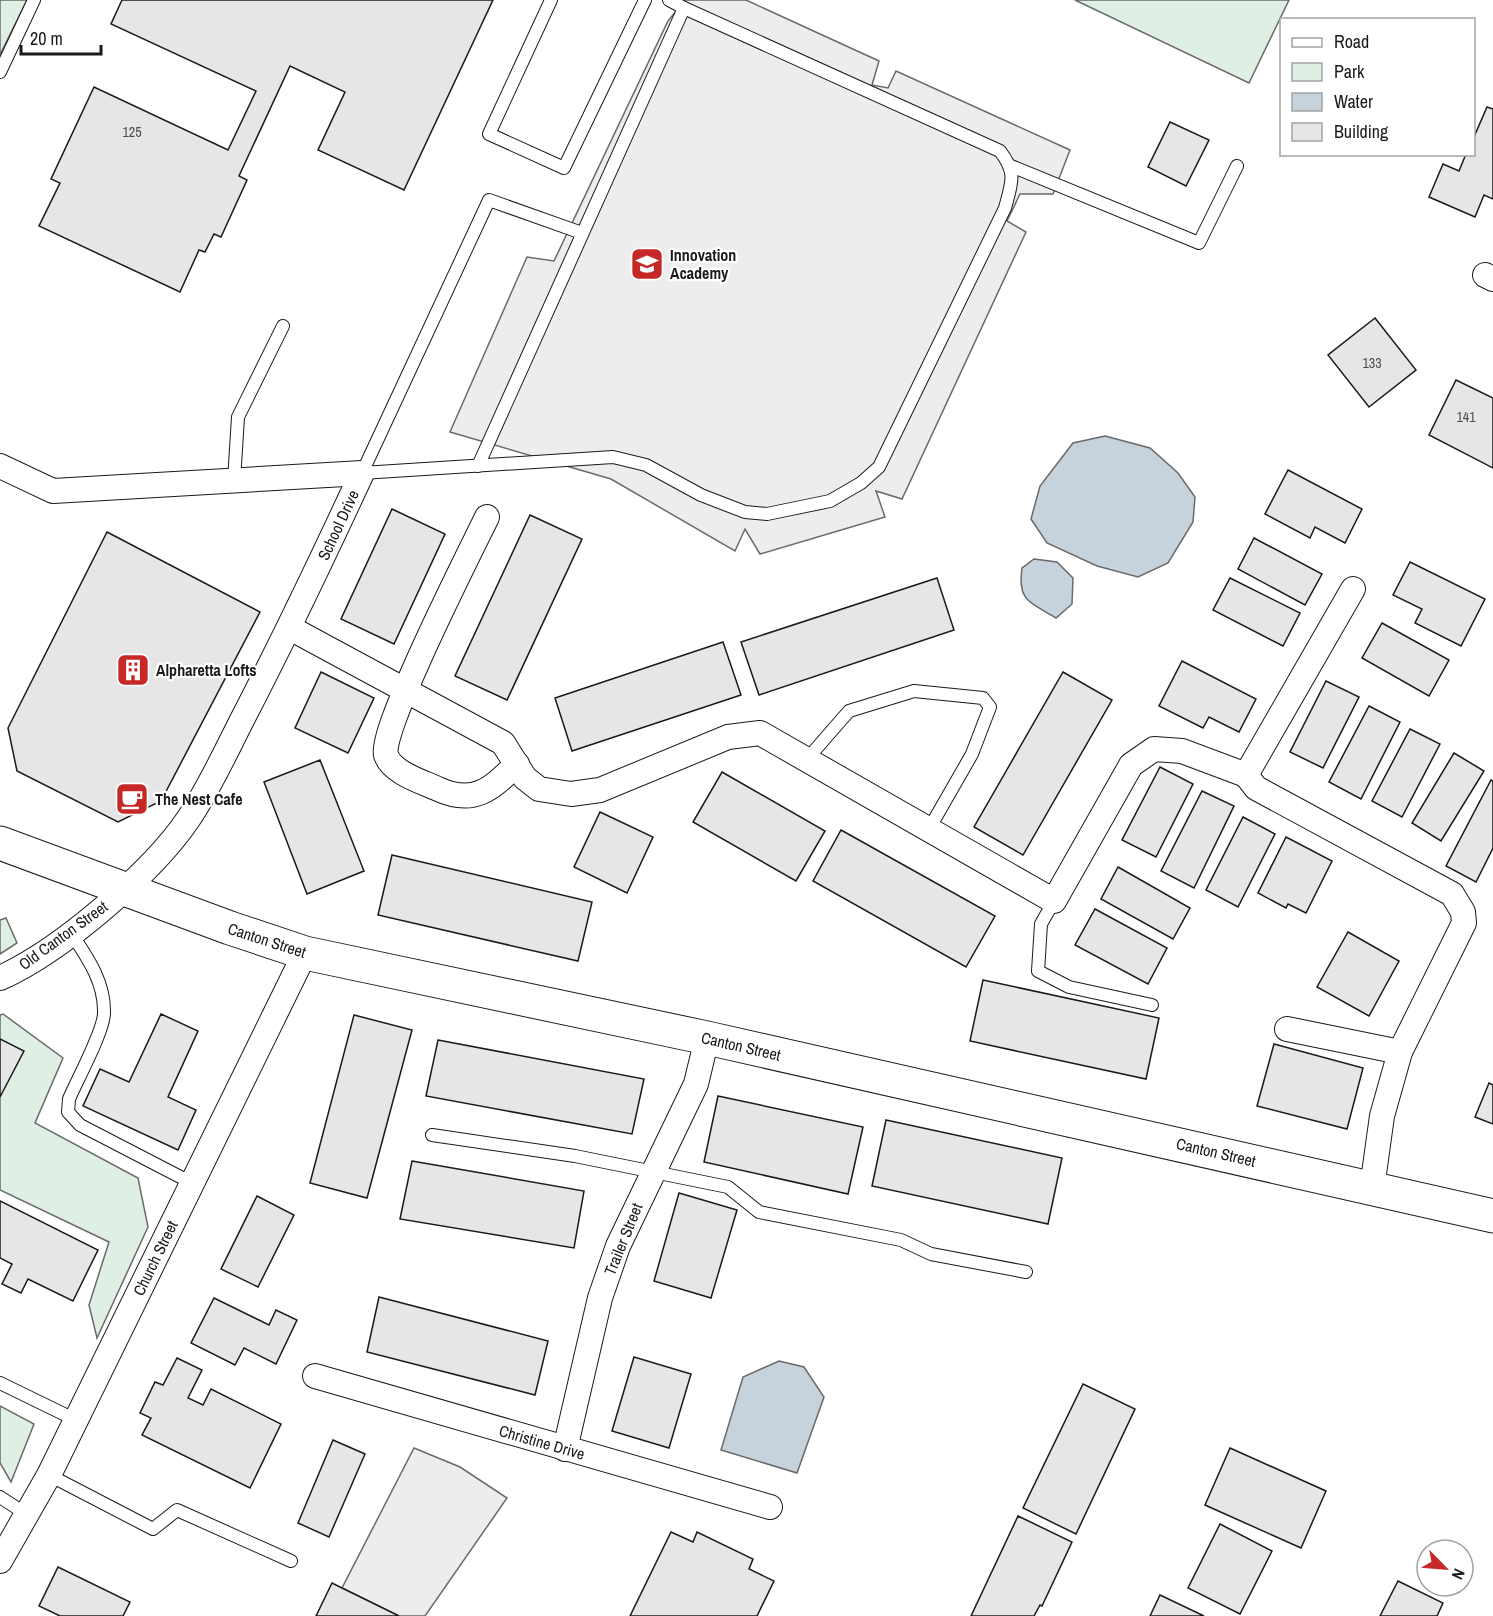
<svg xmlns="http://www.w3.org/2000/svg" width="1493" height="1616" viewBox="0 0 1493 1616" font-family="'Archivo Narrow',sans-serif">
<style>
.green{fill:#e0efe3;stroke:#6a6a6a;stroke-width:1.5}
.parking{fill:#ededed;stroke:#6a6a6a;stroke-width:1.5}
.water{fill:#c6d2dc;stroke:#6a6a6a;stroke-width:1.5}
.building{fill:#e6e6e6;stroke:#1a1a1a;stroke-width:1.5}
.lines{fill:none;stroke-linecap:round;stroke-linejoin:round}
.lane-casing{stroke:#1a1a1a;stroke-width:14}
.street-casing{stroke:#1a1a1a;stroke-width:26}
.secondary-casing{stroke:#1a1a1a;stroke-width:35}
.lane{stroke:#fff;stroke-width:12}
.street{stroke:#fff;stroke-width:24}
.secondary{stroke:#fff;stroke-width:33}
.labels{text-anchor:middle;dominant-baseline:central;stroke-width:4.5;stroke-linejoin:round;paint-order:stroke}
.number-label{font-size:14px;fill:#4d4d4d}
.poi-label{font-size:16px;font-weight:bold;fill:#1a1a1a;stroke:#fff;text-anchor:start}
.street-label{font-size:16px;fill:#1a1a1a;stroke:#fff}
</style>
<rect width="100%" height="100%" fill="#fff"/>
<g class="green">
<path d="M0,0H27L0,55Z"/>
<path d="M1075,0H1289L1249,83Z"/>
<path d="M6,918L17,943L0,954V920Z"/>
<path d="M3,1014L63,1058L35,1123L138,1178L148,1227L97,1338L89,1305L109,1242L0,1190V1015Z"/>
<path d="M0,1406L34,1424L11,1482L0,1463Z"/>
</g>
<g class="parking">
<path d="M685,0H746L879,61L872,85L888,88L896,71L1070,150L1053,194H1020L1007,221L1026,232L902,499L876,491L885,517L760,554L745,529L735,551L611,479L450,432L527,257L554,261L668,21Z"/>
<path d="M414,1448L460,1467L507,1498L425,1616H399L342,1588Z"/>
</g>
<g class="water">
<path d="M1105,436L1150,448L1178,473L1195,497L1193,522L1168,563L1138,577L1097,566L1047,543L1031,519L1040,486L1073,443Z"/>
<path d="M1034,559L1057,562L1073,578L1072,604L1056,618C1030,602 1017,601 1022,568Z"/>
<path d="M779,1361L804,1367L824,1397L797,1473L721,1450L743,1377Z"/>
</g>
<g class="building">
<path d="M122,0H493L404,190L318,150L345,92L290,66L239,176L247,180L221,237L214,234L205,252L199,250L180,292L39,226L60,183L51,179L94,87L228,150L256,91L111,24Z"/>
<path d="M1487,107L1493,109V199L1484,195L1475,217L1429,197L1443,164L1459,171L1466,154H1474V137Z"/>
<path d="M1170,122L1209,140L1186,186L1148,167Z"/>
<path d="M1375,318L1416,370L1369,407L1328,355Z"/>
<path d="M1456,380L1493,398V468L1429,435Z"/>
<path d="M1288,470L1362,509L1345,543L1315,527L1310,538L1265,514Z"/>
<path d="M392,509L445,534L394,644L341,619Z"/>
<path d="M530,515L582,539L507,700L455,676Z"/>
<path d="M107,532L260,612L161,801L118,822L17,771L8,728Z"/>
<path d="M1254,538L1322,574L1305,605L1238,569Z"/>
<path d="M1410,562L1485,599L1461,646L1415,623L1422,609L1393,595Z"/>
<path d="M937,578L954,630L759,695L741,642Z"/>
<path d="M1230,578L1300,613L1283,646L1213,610Z"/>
<path d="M1382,623L1449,660L1429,696L1362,658Z"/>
<path d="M723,642L741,695L572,751L555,698Z"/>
<path d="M1182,661L1256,699L1239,732L1209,717L1203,728L1159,706Z"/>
<path d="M321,672L374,698L348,753L295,728Z"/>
<path d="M1063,672L1112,700L1023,855L974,827Z"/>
<path d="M1326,681L1359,697L1323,768L1290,752Z"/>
<path d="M1369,706L1400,722L1361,799L1329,782Z"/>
<path d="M1410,729L1440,744L1402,817L1372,801Z"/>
<path d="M1454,753L1484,771L1441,841L1412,823Z"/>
<path d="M320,760L364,871L307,894L264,782Z"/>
<path d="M1160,767L1193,784L1156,857L1122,840Z"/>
<path d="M722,772L825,831L796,881L693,822Z"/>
<path d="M1491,780L1493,781V848L1476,882L1446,866Z"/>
<path d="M1202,791L1234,806L1194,888L1161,871Z"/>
<path d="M600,812L653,837L627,893L574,867Z"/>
<path d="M1243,817L1275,834L1238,907L1206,890Z"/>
<path d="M841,830L995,916L966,967L813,881Z"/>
<path d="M1286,837L1332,861L1306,913L1288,904L1286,908L1258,893Z"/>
<path d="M392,855L592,902L578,961L378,915Z"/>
<path d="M1118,867L1190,908L1173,939L1101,899Z"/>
<path d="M1095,909L1167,948L1148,984L1075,945Z"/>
<path d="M1348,932L1399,961L1369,1016L1317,987Z"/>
<path d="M983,980L1159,1018L1146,1079L970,1041Z"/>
<path d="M161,1014L198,1031L168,1097L196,1110L178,1150L83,1106L100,1069L129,1082Z"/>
<path d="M354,1015L412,1030L367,1198L310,1183Z"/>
<path d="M0,1039L24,1051L0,1097Z"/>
<path d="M438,1040L644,1079L632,1134L426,1096Z"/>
<path d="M1274,1044L1363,1068L1347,1129L1257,1106Z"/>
<path d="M1489,1083L1493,1085V1124L1475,1117Z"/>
<path d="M718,1096L863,1127L848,1194L704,1162Z"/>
<path d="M886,1120L1062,1158L1048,1224L872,1186Z"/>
<path d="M412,1161L584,1191L574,1248L400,1219Z"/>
<path d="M679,1193L737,1210L711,1298L654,1281Z"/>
<path d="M257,1196L294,1215L258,1287L221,1269Z"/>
<path d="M0,1201L98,1250L73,1301L28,1279L21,1293L2,1284L12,1264L0,1258Z"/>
<path d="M379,1297L548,1341L535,1395L367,1352Z"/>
<path d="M214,1298L269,1325L276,1310L297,1320L276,1364L244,1348L235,1365L191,1343Z"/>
<path d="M634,1357L691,1374L669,1448L612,1431Z"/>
<path d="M177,1358L202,1370L188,1398L203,1405L211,1389L281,1424L250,1488L142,1435L151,1418L140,1413L155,1382L163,1385Z"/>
<path d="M1083,1384L1135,1409L1076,1534L1023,1508Z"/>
<path d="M333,1440L365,1454L329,1537L298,1523Z"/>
<path d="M1230,1448L1326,1491L1301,1548L1205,1505Z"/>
<path d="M1018,1516L1072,1542L1042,1606L1040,1605L1034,1616H971Z"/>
<path d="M1220,1524L1272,1551L1240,1614L1188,1588Z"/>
<path d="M671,1532L693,1542L697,1532L753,1559L749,1569L774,1581L757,1616H630Z"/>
<path d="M58,1567L130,1602L123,1616H60L39,1606Z"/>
<path d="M1398,1581L1443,1603L1437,1616H1380Z"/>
<path d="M332,1583L342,1588L399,1616H316Z"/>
<path d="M1160,1595L1204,1616H1150Z"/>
</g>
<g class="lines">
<g class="lane-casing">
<g id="lane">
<path d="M551,0L489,134L564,168L645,0"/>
<path d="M0,72L34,0"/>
<path d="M1011,166L1199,243L1237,166"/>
<path d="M582,233L489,200L362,473L613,457L646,465L701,495L745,512L767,514L830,501L861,483L879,467L1005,208C1012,182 1017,173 1000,151L684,8"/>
<path d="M478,466L684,8L669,0"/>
<path d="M234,481L238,417L283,326"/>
<path d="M808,758L849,711L914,691L983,698L990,707L972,754L929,829"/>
<path d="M1054,901L1041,924L1038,971L1069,987L1152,1005"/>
<path d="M71,933C87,957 105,982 104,1013C104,1031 77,1080 69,1099L68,1112L80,1125L192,1183"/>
<path d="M432,1135L575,1156L728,1187L759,1212L901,1240L931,1254L1026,1272"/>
<path d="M0,1383L76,1420"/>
<path d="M49,1475L153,1529L177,1510L291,1561"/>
<path d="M0,1497L26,1514"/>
</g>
</g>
<g class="street-casing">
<g id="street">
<path d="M1485,275L1493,279"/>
<path d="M0,466L53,491L362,473C324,555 285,637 243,718C226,751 210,787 189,818C153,872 59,952 0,978"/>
<path d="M487,517C471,550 378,733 386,755C392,773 423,782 438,789C475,806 492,788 517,764"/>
<path d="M1353,589L1246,775L1256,788L1452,894L1463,912L1464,923L1400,1052L1382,1116L1372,1188"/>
<path d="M290,628L503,743L525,778L539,789L571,794L600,790L728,737L760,733L1054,901L1131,765L1154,749L1182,751L1246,775"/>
<path d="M1287,1029L1400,1052"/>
<path d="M315,1376L770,1507"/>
<path d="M565,1449L600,1298L618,1246L696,1084L707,1038"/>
<path d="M0,1561L49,1475L305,953"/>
</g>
</g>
<g class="secondary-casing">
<path id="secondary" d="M0,843L230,928L305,953L707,1038L1493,1216"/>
</g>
<use href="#lane" class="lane"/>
<use href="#street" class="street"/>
<use href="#secondary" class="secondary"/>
</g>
<defs>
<g id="school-square" transform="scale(1.725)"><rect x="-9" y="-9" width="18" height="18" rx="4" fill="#c62828" stroke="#fff"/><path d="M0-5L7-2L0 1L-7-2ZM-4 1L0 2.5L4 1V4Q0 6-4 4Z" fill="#fff"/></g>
<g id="building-square" transform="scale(1.725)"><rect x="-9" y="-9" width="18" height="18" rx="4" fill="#c62828" stroke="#fff"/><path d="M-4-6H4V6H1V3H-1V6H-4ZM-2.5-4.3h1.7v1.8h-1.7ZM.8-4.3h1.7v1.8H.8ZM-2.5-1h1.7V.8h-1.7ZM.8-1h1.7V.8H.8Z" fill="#fff"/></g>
<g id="cafe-square" transform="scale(1.725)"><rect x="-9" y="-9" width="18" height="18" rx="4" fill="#c62828" stroke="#fff"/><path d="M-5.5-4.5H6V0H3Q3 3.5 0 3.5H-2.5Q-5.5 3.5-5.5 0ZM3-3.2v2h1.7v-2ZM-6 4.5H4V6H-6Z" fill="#fff"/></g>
</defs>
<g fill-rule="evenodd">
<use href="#school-square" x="647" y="264"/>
<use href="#building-square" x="133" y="670"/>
<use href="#cafe-square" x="132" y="799"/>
</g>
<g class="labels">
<g class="number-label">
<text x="132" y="132">125</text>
<text x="1372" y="363">133</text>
<text x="1466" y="417">141</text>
</g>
<g class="poi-label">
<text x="670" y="255">Innovation<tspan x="670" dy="18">Academy</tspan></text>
<text x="156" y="670">Alpharetta Lofts</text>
<text x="155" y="799">The Nest Cafe</text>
</g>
<g class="street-label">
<text transform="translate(338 525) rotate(-65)">School Drive</text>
<text transform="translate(63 935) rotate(-36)">Old Canton Street</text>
<text transform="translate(267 940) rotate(18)">Canton Street</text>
<text transform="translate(741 1046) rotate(13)">Canton Street</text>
<text transform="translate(1216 1152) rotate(13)">Canton Street</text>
<text transform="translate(623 1239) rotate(-68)">Trailer Street</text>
<text transform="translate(155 1258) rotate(-64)">Church Street</text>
<text transform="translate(542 1442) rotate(16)">Christine Drive</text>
</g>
</g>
<rect x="1280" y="18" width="195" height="138" fill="#ffffff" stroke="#a3a3a3" stroke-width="1.5"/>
<rect x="1292" y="38" width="30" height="9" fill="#ffffff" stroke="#a3a3a3" stroke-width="1.5"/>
<text x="1334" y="48" font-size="18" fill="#1a1a1a">Road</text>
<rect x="1292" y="63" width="30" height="18" fill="#e0efe3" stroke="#a3a3a3" stroke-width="1.5"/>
<text x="1334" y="78" font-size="18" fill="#1a1a1a">Park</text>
<rect x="1292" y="93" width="30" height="18" fill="#c6d2dc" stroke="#a3a3a3" stroke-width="1.5"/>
<text x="1334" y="108" font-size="18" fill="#1a1a1a">Water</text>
<rect x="1292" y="123" width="30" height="18" fill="#e6e6e6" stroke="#a3a3a3" stroke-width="1.5"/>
<text x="1334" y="138" font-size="18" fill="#1a1a1a">Building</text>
<g transform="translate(1445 1568) rotate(115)"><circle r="28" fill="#ffffff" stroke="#a3a3a3" stroke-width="1.5"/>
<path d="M0-4.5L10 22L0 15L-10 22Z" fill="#c62828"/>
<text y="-9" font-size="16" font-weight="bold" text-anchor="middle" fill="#1a1a1a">N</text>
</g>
<path d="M21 45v9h80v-9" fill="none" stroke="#1a1a1a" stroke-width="3"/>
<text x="30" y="45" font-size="18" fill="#1a1a1a" stroke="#ffffff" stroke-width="4.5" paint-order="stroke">20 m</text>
</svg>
